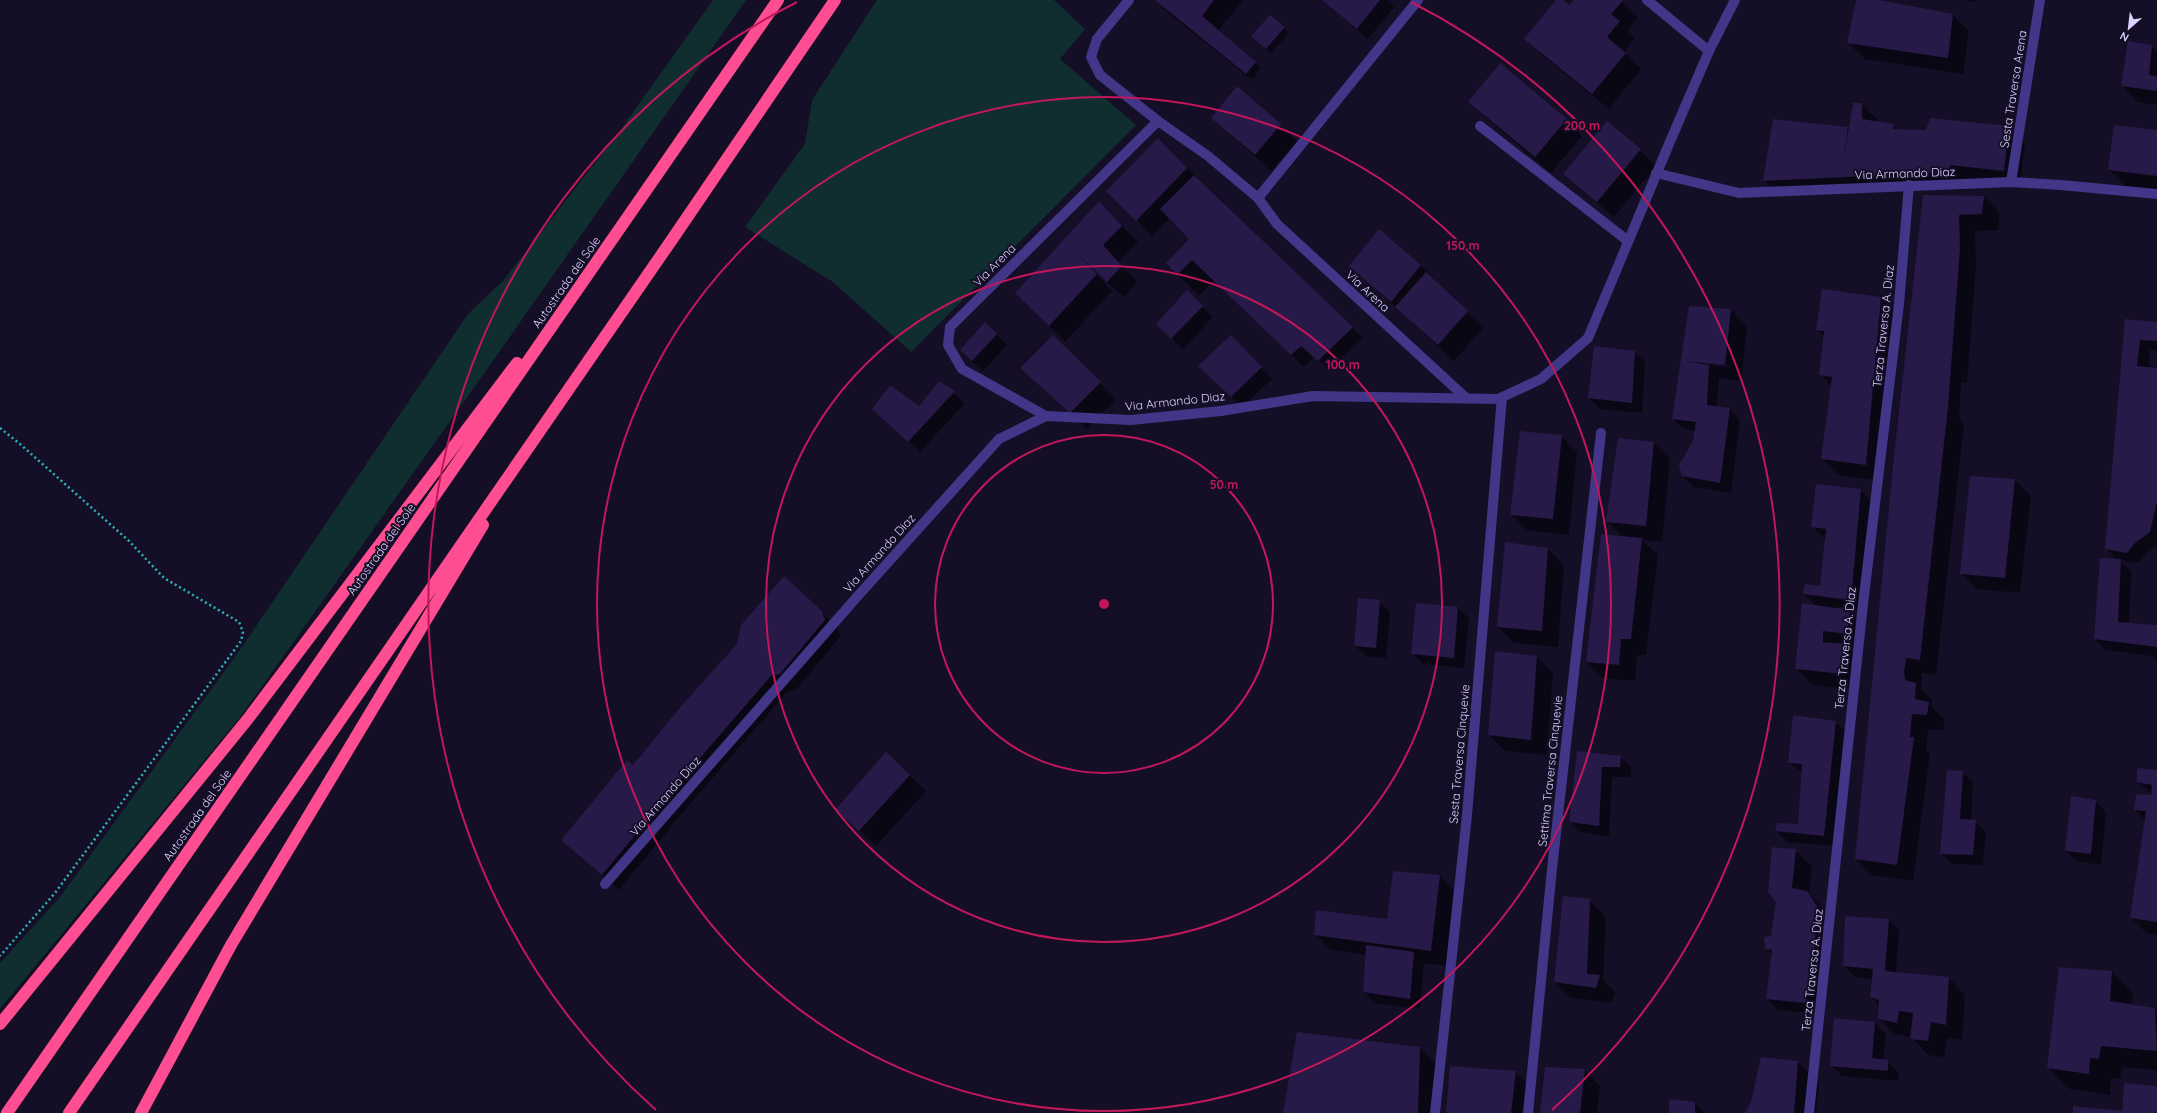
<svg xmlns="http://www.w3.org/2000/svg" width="2157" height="1113" viewBox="0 0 2157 1113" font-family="Quicksand,sans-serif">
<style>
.green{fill:#102e30}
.shadow{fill:#0007;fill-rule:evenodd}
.building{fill:#271948}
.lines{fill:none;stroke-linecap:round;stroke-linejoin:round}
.path{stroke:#29b7bc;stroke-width:2.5;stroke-dasharray:2 3;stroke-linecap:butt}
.street{stroke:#413687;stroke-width:10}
.highway{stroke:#ff4d91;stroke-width:12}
.ring{fill:none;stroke:#c2185b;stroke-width:2}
.labels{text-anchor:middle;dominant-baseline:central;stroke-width:4;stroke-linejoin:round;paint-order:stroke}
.street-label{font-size:12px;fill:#dcd2ff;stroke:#140e26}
.centre{fill:#c2185b;stroke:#140e26;stroke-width:2}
.ring-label{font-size:12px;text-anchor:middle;font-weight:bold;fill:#c2185b;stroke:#140e26;stroke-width:4;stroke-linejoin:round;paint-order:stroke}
</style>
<rect width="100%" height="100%" fill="#140e26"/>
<g class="green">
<path d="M713,0H746L502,348L241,716L0,1009V963L60,897L242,647L468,314L503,281L619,132Z"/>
<path d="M877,0H1054L1085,29L1060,59L1136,125L911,352L833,282L745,227L805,144L812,100Z"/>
</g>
<g class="shadow">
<path d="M1156,0H1243L1218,31L1261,68L1252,79L1249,76L1248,77L1171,15Z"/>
<path d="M1323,0H1387L1394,7L1368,39Z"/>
<path d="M1558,0H1561L1569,7L1575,0H1621L1638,17L1627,30L1635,38L1624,52L1641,69L1609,109L1542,55L1526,39Z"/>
<path d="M1857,0H1873L1953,15L1969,31L1963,74L1865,59L1848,43Z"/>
<path d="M1963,0H1976L1975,2Z"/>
<path d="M1284,28L1289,33L1271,53L1258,41Z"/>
<path d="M2152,46L2157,52V105L2138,102L2122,86Z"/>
<path d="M1237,88L1297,141L1271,171L1212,118Z"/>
<path d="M1470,102L1566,119L1582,136L1551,173L1486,118Z"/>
<path d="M1861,104L1878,120V122L1893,125L1898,130L1927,131L2009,127L2025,143L2020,186L1966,181L1964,190L1948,189L1781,196L1764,180L1848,128L1850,130Z"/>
<path d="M2157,131V190L2125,186L2109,170Z"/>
<path d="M1640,150L1656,166L1614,217L1564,174Z"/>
<path d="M1174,155L1363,338L1329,370L1314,357L1304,367L1214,280L1199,296L1167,263L1191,239L1170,218L1152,236L1107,191Z"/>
<path d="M1924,196L1984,197L2000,213L1998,230L1975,231L1976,266L1967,383L1961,382L1959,419L1964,424L1936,675L1922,673L1921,689L1932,700L1931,706L1945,720L1943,730H1928L1926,750L1930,754L1913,881L1872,875L1856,859Z"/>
<path d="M1099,202L1138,242L1118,262L1137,282L1124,297L1098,274L1097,275L1112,291L1065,342L1032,309Z"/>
<path d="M1379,231L1421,266L1483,328L1454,361L1351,266Z"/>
<path d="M1823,290L1881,298L1897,314L1882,481L1838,475L1822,459L1832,387L1821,375L1824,337L1817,330Z"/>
<path d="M1187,291L1213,317L1183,349L1168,335Z"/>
<path d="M1731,310L1747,326L1741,381L1719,378L1717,407L1730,409L1740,420L1731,493L1694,487L1683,476L1696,431L1684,429L1673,419L1682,360ZM1699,361L1730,365V367L1699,363Z"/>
<path d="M2126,320L2157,323V351L2150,350L2149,368L2157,369V545L2146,554L2138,563L2120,560L2131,571L2129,624L2157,626V661L2152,656L2105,650L2095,639L2101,559L2117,560L2106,548Z"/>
<path d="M985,323L1007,345L983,371L972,361Z"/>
<path d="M1053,336L1116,399L1087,429L1038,384Z"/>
<path d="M1241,347L1272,379L1242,407L1210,377Z"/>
<path d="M1635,352L1645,362L1642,413L1600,409L1589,398Z"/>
<path d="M940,382L965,403L920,452L884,419L919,408Z"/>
<path d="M1561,436L1577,452L1569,535L1527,530L1511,514Z"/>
<path d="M1654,443L1670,459L1662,542L1642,540L1658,555L1646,655H1637L1635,681L1603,678L1587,662L1622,537L1607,521Z"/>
<path d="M2015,480L2031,496L2020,593L1977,589L1961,573Z"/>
<path d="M1861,490L1871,501L1861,610L1839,607V609L1849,611L1865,627L1863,650L1849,648L1862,661L1859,690L1813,685L1796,669L1816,606L1804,594L1821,587L1826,538L1823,537L1812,526ZM1821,595L1856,599V601L1821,597Z"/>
<path d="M1506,543L1548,549L1564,565L1558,647L1514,643L1498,627Z"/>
<path d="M1379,601L1390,612L1386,658L1366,656L1355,646Z"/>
<path d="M1416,604L1458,608L1469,618L1464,668L1423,664L1412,653Z"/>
<path d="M821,612L838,628L840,637L796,690L787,692L684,811L619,890L562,839L633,766L738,645Z"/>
<path d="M1496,652L1537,657L1553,673L1547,755L1505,751L1489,735Z"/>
<path d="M1835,722L1846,732L1835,846L1787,842L1776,831L1799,825L1803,773L1789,763Z"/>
<path d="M1578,752L1620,757L1631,767V777H1612L1609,837L1581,832L1570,821Z"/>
<path d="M886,753L926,791L876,846L837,810Z"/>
<path d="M2157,771V935L2148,934L2131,918L2145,820L2135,810L2153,796L2138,781Z"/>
<path d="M1962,772L1973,782L1971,821H1975L1986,832L1983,865L1952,864L1941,854Z"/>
<path d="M2095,801L2106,812L2101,865L2077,861L2066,851Z"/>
<path d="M1795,850L1812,867L1809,894L1823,908L1833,923L1829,969L1823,968L1816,1014L1777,1010L1767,999L1772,955L1766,949L1771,937Z"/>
<path d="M1440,876L1456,892L1447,966L1424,963L1420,1009L1375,1003L1364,992L1367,955L1331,950L1315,934L1388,920Z"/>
<path d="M1589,900L1606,917L1603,980L1615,992L1612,1003L1571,998L1555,982Z"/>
<path d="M1889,920L1899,930L1896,973L1949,978L1965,995L1962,1040L1947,1038L1944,1057L1928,1055L1912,1038L1895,1034L1879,1018L1880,1006L1871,997L1873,979L1855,977L1844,966Z"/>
<path d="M2112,972L2133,993L2132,1006L2155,1009L2157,1011V1070L2122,1067L2120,1079L2111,1078L2110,1095L2070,1089L2048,1068Z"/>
<path d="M1875,1023L1886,1034L1883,1061H1887L1898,1072L1899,1081L1842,1076L1831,1065Z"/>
<path d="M1298,1033L1420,1048L1441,1069L1440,1113H1284Z"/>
<path d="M1798,1062L1819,1083L1816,1113H1746Z"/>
<path d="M1584,1070L1600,1086L1597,1113H1541Z"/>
<path d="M1515,1072L1532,1089L1528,1113H1447Z"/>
<path d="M1670,1101L1695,1103L1705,1113H1670Z"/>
</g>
<g class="building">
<path d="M1155,0H1214L1202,16L1256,62L1246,74Z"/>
<path d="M1322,0H1380L1357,29Z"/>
<path d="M1556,0H1563L1569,5L1574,0H1623L1611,14L1620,21L1607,37L1626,53L1592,94L1524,39Z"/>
<path d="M1856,0H1879L1953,14L1948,58L1847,43Z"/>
<path d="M1270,15L1285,27L1266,49L1251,36Z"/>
<path d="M2128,41L2152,45L2149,75L2157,76V91L2121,86Z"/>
<path d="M1500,63L1567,119L1535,157L1468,102Z"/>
<path d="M1237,86L1281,124L1255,155L1211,118Z"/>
<path d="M1853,103H1862V119L1894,124L1893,129L1926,130L1930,118L2009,126L2004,171L1950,165L1949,174L1931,173L1763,181L1773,119L1848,127L1844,156Z"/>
<path d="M1607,121L1641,149L1597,202L1563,174Z"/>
<path d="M2114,125L2157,130V176L2108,170Z"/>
<path d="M1158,138L1187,168L1136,221L1106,191Z"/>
<path d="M1194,175L1353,327L1318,361L1301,346L1291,355L1192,260L1177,275L1166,263L1189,239L1160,209Z"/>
<path d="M1923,195L1984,196L1982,214L1959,215L1960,249L1948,407L1920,660L1906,658L1904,672L1905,680L1916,683L1915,699L1929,702L1927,715L1912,714L1910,737H1914L1897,865L1855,859L1893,466Z"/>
<path d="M1099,201L1122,226L1103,245L1122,266L1107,282L1077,254L1097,274L1049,326L1015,293Z"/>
<path d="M1379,229L1421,265L1391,302L1349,266Z"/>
<path d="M1426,272L1468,311L1438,345L1395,307Z"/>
<path d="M1822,289L1881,297L1866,465L1821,459L1832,377L1819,375L1824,331L1816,330Z"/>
<path d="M1187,290L1203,306L1171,339L1156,324Z"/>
<path d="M1689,306L1731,309L1725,365L1686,361L1709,365L1707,405L1730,408L1720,483L1682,476L1679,465L1693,441L1696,422L1672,419Z"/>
<path d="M2125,319L2157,322V341L2140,340L2137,366L2157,368V502L2150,532L2135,543L2127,553L2105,549Z"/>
<path d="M985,322L997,334L972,361L960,350Z"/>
<path d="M1053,335L1101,382L1070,413L1020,368Z"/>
<path d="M1231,335L1262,367L1231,397L1198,366Z"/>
<path d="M1594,346L1635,351L1632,403L1588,398Z"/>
<path d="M939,381L955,391L908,442L872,409L890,385L919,406Z"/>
<path d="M1520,431L1562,435L1553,519L1510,515Z"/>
<path d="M1618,438L1654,442L1646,526L1606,522Z"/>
<path d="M1970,476L2015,479L2005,578L1960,574Z"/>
<path d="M1816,484L1861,489L1851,600L1803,594L1805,584L1820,586L1826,529L1811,527Z"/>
<path d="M1601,534L1642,538L1631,639H1621L1619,665L1586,662Z"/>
<path d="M1505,542L1548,548L1542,631L1497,627Z"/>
<path d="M2100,558L2121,559L2118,622L2157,625V647L2094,639Z"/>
<path d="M784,576L822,611L825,620L780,674L771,676L668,795L602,875L561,840L627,760L633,765L683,704L737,644L741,625Z"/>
<path d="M1358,598L1380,600L1376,648L1354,646Z"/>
<path d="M1416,603L1458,607L1454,658L1411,654Z"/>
<path d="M1802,603L1850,610L1847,634L1823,631V642L1846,644L1843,674L1795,669Z"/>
<path d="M1495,651L1537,656L1531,740L1488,735Z"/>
<path d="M1793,715L1836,721L1824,836L1775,831L1777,823L1798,824L1802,764L1788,763Z"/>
<path d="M1577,751L1621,756L1620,767H1602L1599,826L1569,822Z"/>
<path d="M886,752L910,775L859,831L835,810Z"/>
<path d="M2137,768L2157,770V922L2130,918L2146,811L2134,810L2136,794L2151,795L2152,785L2137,782Z"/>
<path d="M1947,770L1963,771L1960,819L1976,820L1973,855L1940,854Z"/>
<path d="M2071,796L2096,800L2091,854L2065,851Z"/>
<path d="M1772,847L1796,849L1792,888L1807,891L1817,906L1814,953L1806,1003L1766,999L1772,950L1765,949L1764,937L1771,936L1776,902L1768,892Z"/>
<path d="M1393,871L1440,875L1431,951L1314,935L1316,910L1387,919Z"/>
<path d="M1563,896L1590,899L1587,974L1600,975L1596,988L1554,982Z"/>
<path d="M1845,916L1889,919L1885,971L1949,977L1946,1025L1931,1022L1928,1041L1910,1039L1913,1013L1899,1011L1897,1023L1878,1019L1879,1000L1870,997L1873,969L1843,966Z"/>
<path d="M1366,945L1414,952L1410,999L1363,992Z"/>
<path d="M2059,967L2112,971L2110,1001L2155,1008L2157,1051L2101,1046L2099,1059L2090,1058L2089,1074L2047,1068Z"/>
<path d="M1834,1018L1875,1022L1872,1058L1888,1060V1071L1830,1066Z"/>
<path d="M1297,1032L1420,1047L1418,1113H1283Z"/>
<path d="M1761,1057L1798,1061L1794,1113H1745L1751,1102Z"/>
<path d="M1450,1066L1516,1071L1511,1113H1446Z"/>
<path d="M1545,1067L1585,1069L1580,1113H1540Z"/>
<path d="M2124,1083L2157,1086V1113H2073V1106L2122,1111Z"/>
<path d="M1669,1099L1695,1102V1113H1669Z"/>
</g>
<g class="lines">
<path class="path" d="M0,428L20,444L129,541L164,578L239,622L243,632L241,641L55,893L0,956"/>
<g class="street">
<path d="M1129,0L1097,39L1091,57L1100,75L1158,121L1208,156L1258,198L1277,224L1466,398"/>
<path d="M1647,0L1709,51"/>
<path d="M1480,126L1628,241"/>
<path d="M1656,173L1739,193L2011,182L2061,185L2157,194"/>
<path d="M2011,182L2040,0"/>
<path d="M1258,198L1418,0"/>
<path d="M1046,416L962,369L948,345L950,327L1158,121"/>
<path d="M605,884L856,598L999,439L1046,416L1131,420L1221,411L1313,396L1498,399L1541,379L1588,338L1669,144L1709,51L1735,0"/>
<path d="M1435,1113L1467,815L1502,397"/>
<path d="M1528,1113L1552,869L1601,433"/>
<path d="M1809,1113L1863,604L1899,304L1909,185"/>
</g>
<g class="highway">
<path d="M0,1024L247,720L517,363"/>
<path d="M7,1113L778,0"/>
<path d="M69,1113L671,241L835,0"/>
<path d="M141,1113L231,945L483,525"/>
</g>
</g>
<g class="ring">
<circle cx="1104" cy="604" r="169"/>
<circle cx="1104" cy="604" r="338"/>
<circle cx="1104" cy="604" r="507"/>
<path d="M656 1110A676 676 0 0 1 797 2M1411 2A676 676 0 0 1 1552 1110"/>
</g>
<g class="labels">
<g class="street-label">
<text transform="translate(2013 89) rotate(-81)">Sesta Traversa Arena</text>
<text transform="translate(1905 173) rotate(-2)">Via Armando Diaz</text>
<text transform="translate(994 265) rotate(-45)">Via Arena</text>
<text transform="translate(566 282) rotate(-55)">Autostrada del Sole</text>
<text transform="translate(1368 291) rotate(43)">Via Arena</text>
<text transform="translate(1883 326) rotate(-84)">Terza Traversa A. Diaz</text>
<text transform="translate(1175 401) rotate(-6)">Via Armando Diaz</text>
<text transform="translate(381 549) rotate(-55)">Autostrada del Sole</text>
<text transform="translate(879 553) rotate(-48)">Via Armando Diaz</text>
<text transform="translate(1845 648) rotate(-84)">Terza Traversa A. Diaz</text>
<text transform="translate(1459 754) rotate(-85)">Sesta Traversa Cinquevie</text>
<text transform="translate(1550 771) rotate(-84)">Settima Traversa Cinquevie</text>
<text transform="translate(665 796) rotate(-49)">Via Armando Diaz</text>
<text transform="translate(197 815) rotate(-55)">Autostrada del Sole</text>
<text transform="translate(1812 970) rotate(-84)">Terza Traversa A. Diaz</text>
</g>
</g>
<circle cx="1104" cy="604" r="6" class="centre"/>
<g class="ring-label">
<text x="1582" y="130">200 m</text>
<text x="1463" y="250">150 m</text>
<text x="1343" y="369">100 m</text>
<text x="1224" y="489">50 m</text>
</g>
<g transform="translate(2129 28) rotate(208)" stroke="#140e26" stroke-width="3" paint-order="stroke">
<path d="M0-3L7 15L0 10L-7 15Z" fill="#dcd2ff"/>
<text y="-6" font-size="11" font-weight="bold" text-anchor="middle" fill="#dcd2ff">N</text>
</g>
</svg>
